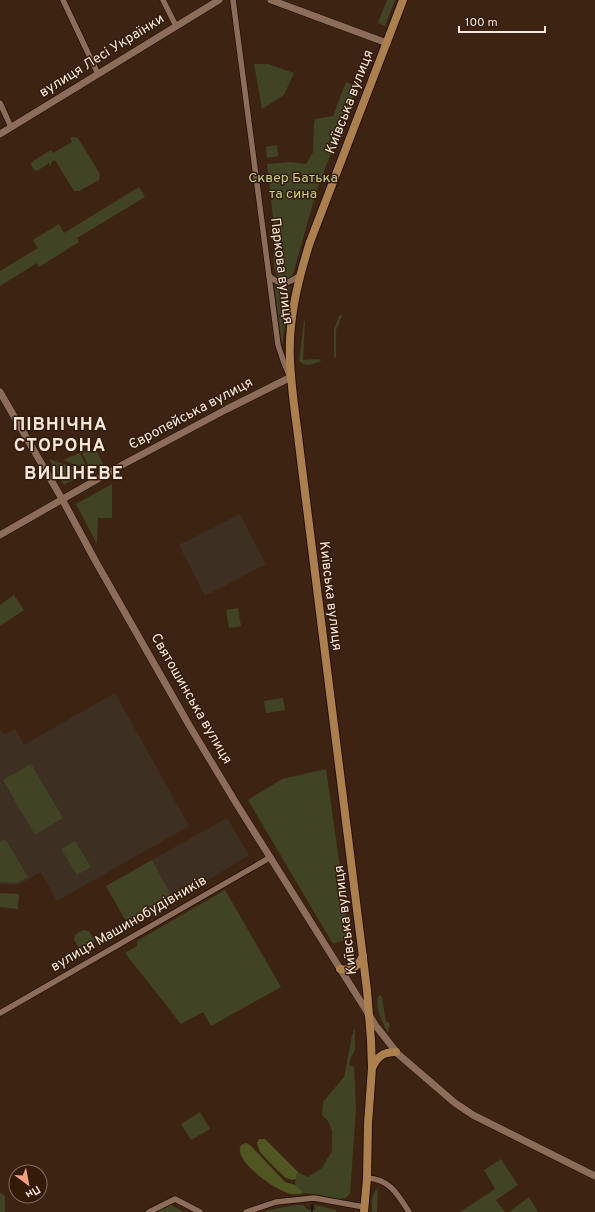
<svg xmlns="http://www.w3.org/2000/svg" width="595" height="1212" viewBox="0 0 595 1212" font-family="Overpass,sans-serif">
<style>
.education{fill:#3d3022}
.green{fill:#404424}
.forest{fill:#4f5622}
.lines{fill:none;stroke-linecap:round;stroke-linejoin:round}
.stream{stroke:#001517;stroke-width:1.5}
.minor-casing{stroke:#230d00;stroke-width:7}
.tertiary-casing{stroke:#230d00;stroke-width:8}
.secondary-casing{stroke:#230d00;stroke-width:10}
.minor{stroke:#8b6d59;stroke-width:5.5}
.tertiary{stroke:#8b6d59;stroke-width:7}
.secondary{stroke:#ac804c;stroke-width:8}
.labels{text-anchor:middle;dominant-baseline:central;stroke-width:3;stroke-linejoin:round;paint-order:stroke}
.street-label{font-size:14px;fill:#f8e7db;stroke:#331b08}
.park-label{font-size:14px;fill:#c4d080;stroke:#331b08}
.district-label{font-size:18px;font-weight:bold;letter-spacing:1px;fill:#f8e7db;stroke:#331b08}
</style>
<rect width="100%" height="100%" fill="#3d2412"/>
<g class="education">
<path d="M240,514L266,564L205,596L179,545Z"/>
<path d="M115,693L189,826L57,901L41,872L18,885L0,884V731L1,730L5,735L15,729L24,745Z"/>
<path d="M227,818L249,855L130,928L106,886L152,860Z"/>
</g>
<g class="green">
<path d="M387,0H395L385,26L378,23Z"/>
<path d="M254,64H268L294,73L284,95L262,109Z"/>
<path d="M346,82L355,86V93L317,189L293,274L289,280C285,281 282,282 279,279C273,274 272,251 276,244L267,164L291,162L306,164L313,152L314,123L315,119L333,116Z"/>
<path d="M73,137L78,138L100,174L99,180L79,191H74L55,160L52,161L50,167L49,163L37,171L34,170L31,164L33,161L51,150L53,153L72,142L70,138Z"/>
<path d="M277,145L278,156L267,158L266,147Z"/>
<path d="M139,187L145,197L77,238L79,242L39,267L37,263L0,286V271L38,248L33,240L59,224L64,233Z"/>
<path d="M274,284C280,288 284,288 290,287L282,346Z"/>
<path d="M340,315L342,316L336,330V357L334,358V329Z"/>
<path d="M304,321H305L303,360L319,359L321,361C313,364 306,368 299,361Z"/>
<path d="M95,447L103,464L91,470L82,453Z"/>
<path d="M80,453L87,469L63,460Z"/>
<path d="M49,459L87,472L64,485Z"/>
<path d="M112,484V518H98L97,544L76,504Z"/>
<path d="M14,595L24,610L0,626V605Z"/>
<path d="M238,608L241,626L229,628L226,610Z"/>
<path d="M283,698L285,710L266,713L264,701Z"/>
<path d="M31,764L63,818L35,835L3,780Z"/>
<path d="M326,769L350,938L333,944L248,800L282,779Z"/>
<path d="M5,839L28,877L17,883L0,882V842Z"/>
<path d="M75,841L91,867L77,875L61,849Z"/>
<path d="M152,860L174,901L130,928L106,886Z"/>
<path d="M225,890L281,987L211,1026L203,1012L181,1024L125,953L137,946V941Z"/>
<path d="M0,893L19,894L18,909L0,907Z"/>
<path d="M83,930L89,931L95,941L80,949L74,940L75,935Z"/>
<path d="M380,995L382,997L385,1017L386,1021L390,1024L388,1033C383,1025 372,1001 380,995Z"/>
<path d="M355,1028V1050L351,1057L349,1065L354,1067L356,1108L350,1194L345,1198L339,1199L320,1195L304,1193L295,1185L296,1175L299,1173L308,1177L322,1168L332,1151V1131L328,1121L322,1115L323,1102L344,1077L352,1036Z"/>
<path d="M200,1112L210,1129L191,1140L181,1124Z"/>
<path d="M501,1159L518,1185L496,1200L505,1212H460L495,1189L484,1170Z"/>
<path d="M378,1189L377,1212H372C372,1204 370,1194 378,1189Z"/>
<path d="M0,1193L5,1196V1212H0Z"/>
<path d="M529,1197L538,1212H509Z"/>
<path d="M169,1204L184,1212H155Z"/>
<path d="M296,1205H303L308,1210H315V1205L336,1210V1212H262L279,1208Z"/>
</g>
<g class="forest">
<path d="M259,1139H265L299,1173L296,1175V1179L293,1180L286,1178L275,1168L260,1152L257,1143Z"/>
<path d="M246,1143L250,1145L285,1182L295,1185L304,1193C300,1194 295,1195 291,1194C277,1191 241,1166 240,1151C239,1149 241,1146 241,1145Z"/>
</g>
<g class="lines">
<path class="stream" d="M312,1205V1212"/>
<g class="minor-casing">
<g id="minor">
<path d="M63,0L98,74"/>
<path d="M163,0L176,26"/>
<path d="M233,0L278,345L283,360L289,375"/>
<path d="M0,103L11,127"/>
<path d="M269,276C283,287 285,285 299,276"/>
<path d="M0,1013L271,857"/>
<path d="M367,1178C390,1179 398,1195 409,1212"/>
<path d="M149,1212L175,1199L200,1212"/>
<path d="M246,1212L276,1202L314,1198L364,1207"/>
</g>
</g>
<g class="tertiary-casing">
<g id="tertiary">
<path d="M271,0L387,43"/>
<path d="M0,134L219,0"/>
<path d="M0,392L62,499L96,562L189,725L236,803L376,1026L398,1054L455,1103L473,1115L595,1176"/>
<path d="M0,535L124,464L227,409L291,377"/>
</g>
</g>
<g class="secondary-casing">
<g id="secondary">
<path d="M340,969C352,971 359,966 363,956"/>
<path d="M372,1068C378,1056 383,1052 396,1052"/>
<path d="M364,1212L367,1178L368,1124L372,1068L371,1040L367,990L297,428C294,406 291,383 290,360C288,320 298,280 310,242L403,0"/>
</g>
</g>
<use href="#minor" class="minor"/>
<use href="#tertiary" class="tertiary"/>
<use href="#secondary" class="secondary"/>
</g>
<g class="labels">
<g class="street-label">
<text transform="translate(102 56) rotate(-32)">вулиця Лесі Українки</text>
<text transform="translate(350 102) rotate(-69)">Київська вулиця</text>
<text transform="translate(281 271) rotate(83)">Паркова вулиця</text>
<text transform="translate(191 414) rotate(-28)">Європейська вулиця</text>
<text transform="translate(330 596) rotate(83)">Київська вулиця</text>
<text transform="translate(191 699) rotate(60)">Святошинська вулиця</text>
<text transform="translate(346 920) rotate(-97)">Київська вулиця</text>
<text transform="translate(129 924) rotate(-30)">вулиця Машинобудівників</text>
</g>
<g class="park-label">
<text x="293" y="178">Сквер Батька<tspan x="293" dy="16">та сина</tspan></text>
</g>
<g class="district-label">
<text x="60" y="425">ПІВНІЧНА<tspan x="60" dy="21">СТОРОНА</tspan></text>
<text x="74" y="474">ВИШНЕВЕ</text>
</g>
</g>
<g transform="translate(28 1184) rotate(148)"><circle r="19" fill="#331b08" stroke="#826d5c"/>
<path d="M0-3L7 15L0 10L-7 15Z" fill="#f39f83"/>
<text y="-6" font-size="11" font-weight="bold" text-anchor="middle" fill="#f8e7db">Пн</text>
</g>
<path d="M459 26v6h86v-6" fill="none" stroke="#f8e7db" stroke-width="2"/>
<text x="465" y="26" font-size="12" fill="#f8e7db" stroke="#331b08" stroke-width="3" paint-order="stroke">100 m</text>
</svg>
